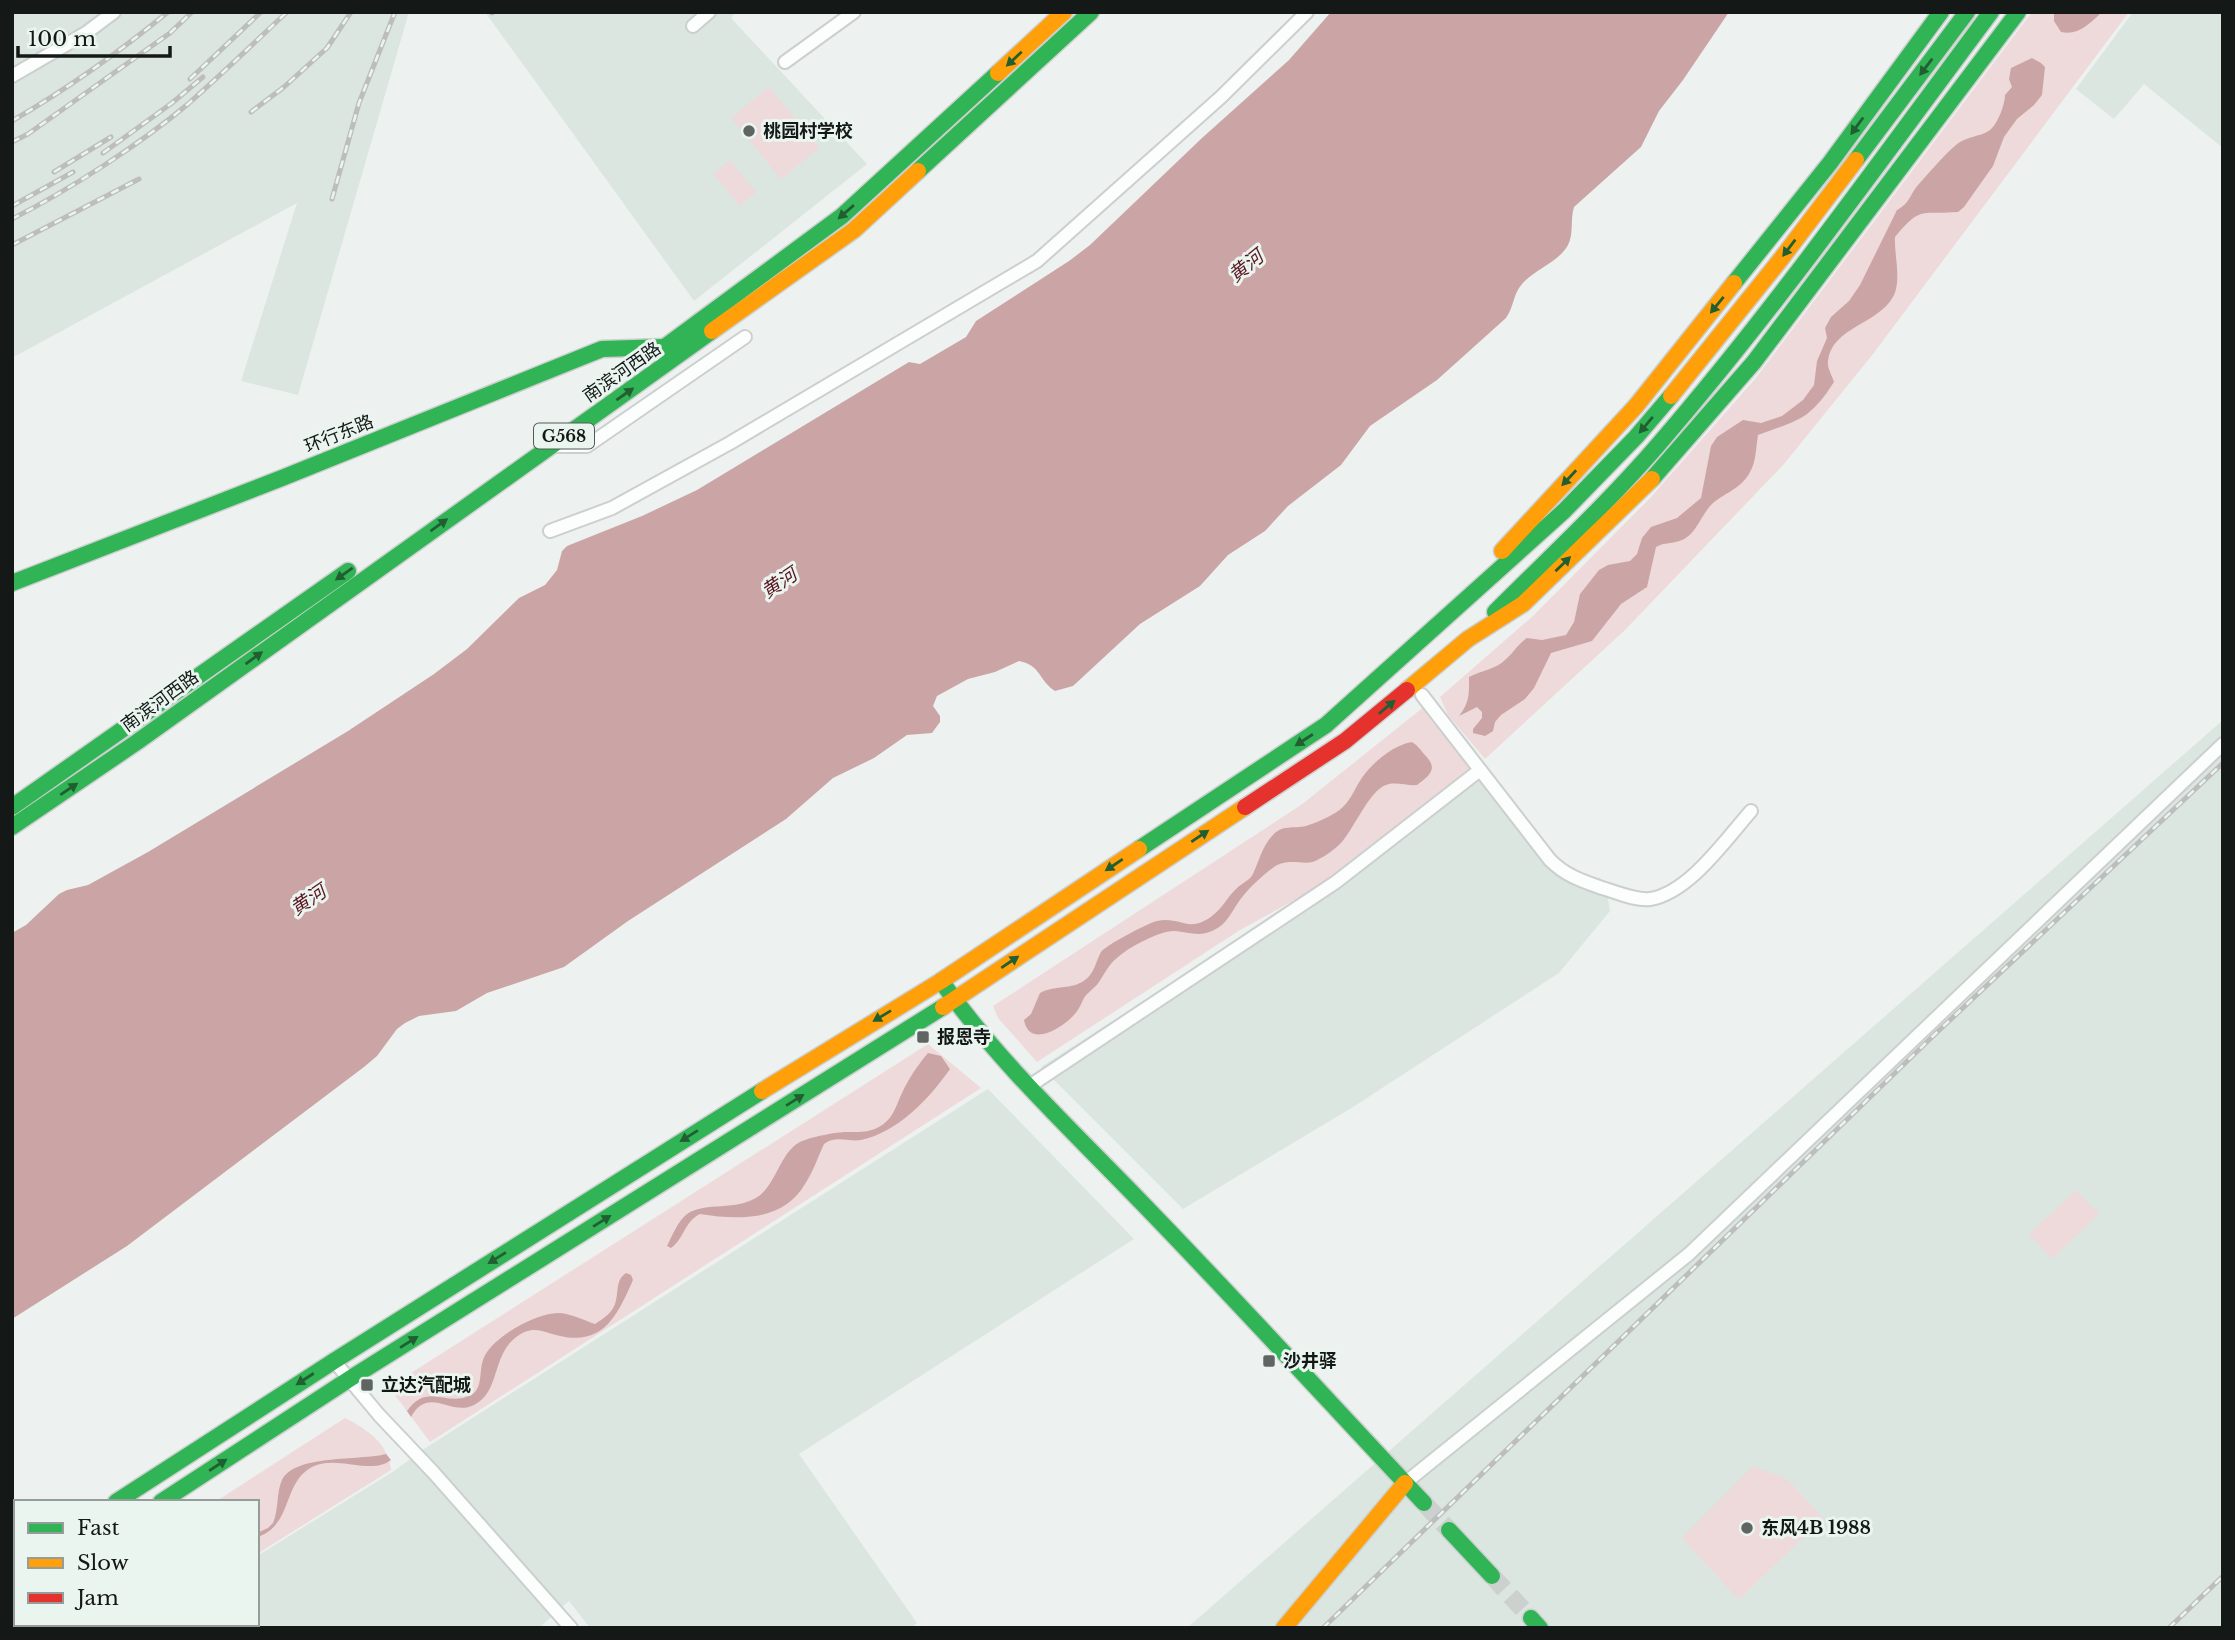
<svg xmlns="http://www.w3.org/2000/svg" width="2235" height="1640" viewBox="0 0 2235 1640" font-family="'Libre Baskerville','Noto Sans SC',serif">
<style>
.built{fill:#dbe6e1}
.green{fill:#eedada}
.water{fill:#cba5a6}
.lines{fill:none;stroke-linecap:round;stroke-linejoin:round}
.secondary-tunnel{stroke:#ccd1cf;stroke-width:18;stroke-dasharray:18 9;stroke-linecap:butt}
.street-casing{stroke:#cbcfce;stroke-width:16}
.fast-casing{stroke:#cbcfce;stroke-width:19}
.slow-casing{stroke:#cbcfce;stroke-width:19}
.jam-casing{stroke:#cbcfce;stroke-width:19}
.street{stroke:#fcfdfd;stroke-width:12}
.fast{stroke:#30b455;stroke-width:16}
.slow{stroke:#ff9f0a;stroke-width:16}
.jam{stroke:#e5322d;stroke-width:16}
.rail-casing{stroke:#bdbdbd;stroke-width:5}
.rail{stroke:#eaf5f0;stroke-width:2.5;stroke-dasharray:8;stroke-linecap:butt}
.oneway{fill:#215e32}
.poi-dot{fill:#606462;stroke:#eaf5f0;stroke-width:2.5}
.labels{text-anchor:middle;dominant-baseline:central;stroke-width:6;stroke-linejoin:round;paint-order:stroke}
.shield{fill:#eaf5f0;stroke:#545a57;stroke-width:2}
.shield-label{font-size:16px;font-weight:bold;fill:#141816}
.poi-label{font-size:18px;font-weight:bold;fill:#141816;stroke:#eaf5f0;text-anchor:start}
.street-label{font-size:18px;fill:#141816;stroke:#eaf5f0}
.water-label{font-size:19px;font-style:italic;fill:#5b1621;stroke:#eaf5f0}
</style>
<rect width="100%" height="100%" fill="#edf2f0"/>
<g class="built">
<path d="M12,12H409L298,395L241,381L297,203L12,358Z"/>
<path d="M485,12H736L731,18L867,164L694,301Z"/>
<path d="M2133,12H2223V148L2144,84L2114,119L2076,89Z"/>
<path d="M2223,720V1628H1187Z"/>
<path d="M1473,766L1558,876L1607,892L1610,911L1559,973L1353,1107L1183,1209L1041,1067L1331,880Z"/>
<path d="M988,1089L1134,1239L799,1454L917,1623L911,1628H590L569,1601L539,1628H142L148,1624H257V1556L394,1471L424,1449Z"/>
</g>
<g class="green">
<path d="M2032,12H2129L1873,354L1784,464L1625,630L1485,759L1448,715L1440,697L1533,616L1650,498L1755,379Z"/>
<path d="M769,87L819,148L781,179L731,118Z"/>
<path d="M730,160L756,192L740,206L713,174Z"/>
<path d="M1425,706L1473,766L1331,880L1240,930L1037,1062L998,1018L993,1006L1301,805Z"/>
<path d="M928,1044L981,1088L430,1442L389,1387Z"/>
<path d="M2076,1190L2099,1214L2052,1259L2029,1234Z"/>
<path d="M345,1418C367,1429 389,1444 391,1470L257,1554V1502H215Z"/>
<path d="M1753,1466L1787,1479L1823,1518L1739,1600L1682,1538Z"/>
<path d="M24,1624H144L138,1628H19Z"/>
</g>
<g class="water">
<path d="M1331,12H1729L1683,80L1659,111L1641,147L1574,207C1570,219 1574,234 1568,245C1559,262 1535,269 1522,284C1513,294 1514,307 1506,318L1437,380L1370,426L1341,465L1288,506L1265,531L1228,555L1200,586L1140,624L1073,686L1055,691C1039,681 1041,665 1019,661L995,672L968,679L937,696L933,706L940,716V722L932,733L907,735L874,758L833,778L786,819L628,921L564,967L487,993L456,1011L419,1016L405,1023L397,1029L377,1056L364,1067L127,1246L12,1319V933L26,925L59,894L67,890L88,885L148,852L348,731L434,674L467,649L519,598L545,585L557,570L562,551L567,546L642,516L697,490L909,362L920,364L966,337L976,321L1069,261L1090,245L1202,138L1289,60Z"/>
<path d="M2054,12H2102C2089,24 2078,36 2061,32L2054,21Z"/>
<path d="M2032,58L2041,63L2045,67L2042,95L2034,105L2017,119L2004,137L1993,166L1964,207L1958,212C1921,215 1921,205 1895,237C1894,255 1902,281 1893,297C1878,324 1831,328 1828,361C1827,368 1832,375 1834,382C1809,421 1798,420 1758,435C1756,447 1756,462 1750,472C1742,488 1725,493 1713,503C1701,514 1697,534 1682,540C1673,544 1664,542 1656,547L1647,587L1621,604L1592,641L1551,653L1534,688L1525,699L1501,715L1495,722L1493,731L1485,736L1473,733V729L1482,718V712L1477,707L1459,716C1470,702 1469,693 1469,677C1480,671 1497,669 1506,659C1514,652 1518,644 1527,638L1542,640L1566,635L1574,622L1580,594L1599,570L1608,565L1630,561L1637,554L1642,538L1651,527L1677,518L1701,498L1711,446L1717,437L1743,420L1761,423L1782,416L1803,400L1814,385L1817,361L1827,338L1825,328L1831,317L1849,301L1860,285L1897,210C1910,203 1909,196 1918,185C1930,172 1943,156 1956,145C1968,135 1983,137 1991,129C1998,123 2005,104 2005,95L2012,87L2009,79L2011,68Z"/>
<path d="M1412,742C1418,746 1420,749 1424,754C1438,768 1432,774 1417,785C1407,786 1395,781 1386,785C1370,790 1353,830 1341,843C1335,849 1327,855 1319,859C1306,868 1291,856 1274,867C1264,874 1251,886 1243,896C1232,909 1229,924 1212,931C1199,937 1188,932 1175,931C1161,930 1129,947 1118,957C1109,964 1105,973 1099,982C1095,988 1088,992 1084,998C1081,1004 1079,1010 1073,1016C1061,1029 1029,1048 1024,1020L1031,1014L1040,993C1054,985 1072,990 1085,980C1094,974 1096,961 1101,952C1106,945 1148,923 1157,921C1181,916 1188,934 1212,916C1222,909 1228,896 1237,888C1242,883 1249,881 1253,874C1259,861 1262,847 1272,836C1282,824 1293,829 1306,826C1315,823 1327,818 1335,813C1347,806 1352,795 1358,784C1368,766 1392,745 1412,742Z"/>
<path d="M928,1053L941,1056L950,1069C929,1099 898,1132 861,1140C848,1142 835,1135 824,1144C818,1157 813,1172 805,1184C783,1222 738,1220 700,1214C684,1222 684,1239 671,1248L667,1246C672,1236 678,1221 687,1214C706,1201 736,1212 759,1196C777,1182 780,1153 800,1142C810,1137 836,1132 847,1132C863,1132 874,1133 887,1121C895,1113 897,1103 902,1093C909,1078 917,1066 928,1053Z"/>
<path d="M626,1273L631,1275L633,1280C618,1314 604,1346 560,1336C541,1332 533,1324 515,1338C492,1356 500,1392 474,1405C450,1417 429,1385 411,1417L407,1411C428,1381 446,1408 471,1395C483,1389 479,1371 483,1360C490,1338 536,1313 558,1313C570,1313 583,1320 595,1324C603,1319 612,1313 615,1304C619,1293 615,1280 626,1273Z"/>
<path d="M386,1454L391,1460C371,1476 336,1454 312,1467C282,1483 293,1526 257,1537V1533L268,1528L273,1523C279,1509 276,1493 282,1480C295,1454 360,1461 386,1454Z"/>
</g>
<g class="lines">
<g class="secondary-tunnel">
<path d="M1424,1503L1449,1530"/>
<path d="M1492,1576L1531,1618"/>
</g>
<g class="street-casing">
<g id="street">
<path d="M693,26L709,12"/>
<path d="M785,62L854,12"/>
<path d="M12,76L86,33L114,12"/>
<path d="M557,446H587L745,337"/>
<path d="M550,531L612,508L730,443L1037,261L1221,97L1307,12"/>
<path d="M1422,695L1550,860C1566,876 1582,881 1602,888C1616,892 1636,901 1650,899C1689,893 1726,839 1751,811"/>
<path d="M1028,1087L1336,882L1480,770"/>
<path d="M334,1361L379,1415L433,1472L571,1628"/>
<path d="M1405,1483L1689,1254L2223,744"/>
</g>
</g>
<g class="fast-casing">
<g id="fast">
<path d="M1856,160L1967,12"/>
<path d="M918,171L1091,12"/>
<path d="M1734,283L1830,163L1941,12"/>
<path d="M662,349L842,216L998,73"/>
<path d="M1652,479L1754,362L2018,12"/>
<path d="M12,583L282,478L602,349L665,347L674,350"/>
<path d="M1495,612C1550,557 1607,504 1658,445C1777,307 1882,158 1991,12"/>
<path d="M12,807L348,571"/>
<path d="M12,827L137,742L712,331"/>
<path d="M1139,849L1326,725L1564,511L1636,437L1671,396"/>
<path d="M941,981C1000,1064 1074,1132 1144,1205C1239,1303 1331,1404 1424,1503"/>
<path d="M116,1502L334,1361L762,1091"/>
<path d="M161,1502L351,1378L943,1007"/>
<path d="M1449,1530L1492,1576"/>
<path d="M12,1598L16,1596"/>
<path d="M1531,1618L1540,1628"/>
</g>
</g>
<g class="slow-casing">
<g id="slow">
<path d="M998,73L1064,12"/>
<path d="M712,331L854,230L918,171"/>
<path d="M1671,396L1781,259L1856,160"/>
<path d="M1502,551L1636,406L1734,283"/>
<path d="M1407,690L1468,639L1523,604L1652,479"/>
<path d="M943,1007L1245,807"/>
<path d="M762,1091L941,981L1139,849"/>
<path d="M1284,1628L1405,1483"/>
</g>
</g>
<g class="jam-casing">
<g id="jam">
<path d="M1245,807L1345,741L1407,690"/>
<path d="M12,1569L16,1567"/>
</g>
</g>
<use href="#street" class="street"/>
<use href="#fast" class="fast"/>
<use href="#slow" class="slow"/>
<use href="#jam" class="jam"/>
<g class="rail-casing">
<g id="rail">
<path d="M492,13V12"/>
<path d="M190,79L261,12"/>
<path d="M251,112L284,87L327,48L351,12"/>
<path d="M12,121C67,89 118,53 168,12"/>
<path d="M12,142L28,134L170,33L192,12"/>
<path d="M103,153L172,103L203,77"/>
<path d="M54,172L111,137"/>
<path d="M332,199L359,103L395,12"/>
<path d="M12,206L73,172"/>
<path d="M12,219C69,190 139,145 188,104C222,74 254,43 287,12"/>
<path d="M12,245L139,179"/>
<path d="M1323,1628L1932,1037L2223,763"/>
<path d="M2169,1628L2223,1576"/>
</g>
</g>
<use href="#rail" class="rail"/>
</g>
<defs><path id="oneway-solid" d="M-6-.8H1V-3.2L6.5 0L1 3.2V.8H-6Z" transform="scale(1.75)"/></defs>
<g class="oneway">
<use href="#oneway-solid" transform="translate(1014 59) rotate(137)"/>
<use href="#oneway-solid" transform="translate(1926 67) rotate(127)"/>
<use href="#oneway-solid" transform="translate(1857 126) rotate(126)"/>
<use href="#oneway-solid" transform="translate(846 212) rotate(139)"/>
<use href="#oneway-solid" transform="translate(1789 248) rotate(127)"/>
<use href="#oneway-solid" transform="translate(1717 305) rotate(129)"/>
<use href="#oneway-solid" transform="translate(625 394) rotate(-35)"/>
<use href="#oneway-solid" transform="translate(1646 425) rotate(130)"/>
<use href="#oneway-solid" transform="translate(1569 478) rotate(133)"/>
<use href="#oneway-solid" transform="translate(439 525) rotate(-36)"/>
<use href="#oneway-solid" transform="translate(1563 564) rotate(-44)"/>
<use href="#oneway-solid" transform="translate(344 574) rotate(145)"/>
<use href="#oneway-solid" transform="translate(254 658) rotate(-36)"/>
<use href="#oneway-solid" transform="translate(1387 707) rotate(-40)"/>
<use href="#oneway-solid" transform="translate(1304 740) rotate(147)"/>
<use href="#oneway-solid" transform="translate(69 789) rotate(-34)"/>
<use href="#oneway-solid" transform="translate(1200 836) rotate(-34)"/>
<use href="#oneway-solid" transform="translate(1114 865) rotate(146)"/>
<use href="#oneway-solid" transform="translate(1010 962) rotate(-34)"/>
<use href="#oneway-solid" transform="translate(882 1016) rotate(149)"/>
<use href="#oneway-solid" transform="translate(795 1100) rotate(-32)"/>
<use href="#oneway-solid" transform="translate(689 1136) rotate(148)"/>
<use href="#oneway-solid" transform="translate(602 1221) rotate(-32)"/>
<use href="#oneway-solid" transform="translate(497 1258) rotate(148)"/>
<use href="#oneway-solid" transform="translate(409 1342) rotate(-32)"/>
<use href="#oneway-solid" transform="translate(305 1379) rotate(147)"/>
<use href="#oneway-solid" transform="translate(218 1465) rotate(-33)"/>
</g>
<g class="poi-dot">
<circle cx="749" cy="131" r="7"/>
<rect x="916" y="1030" width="14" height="14" rx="3.5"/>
<rect x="1262" y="1354" width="14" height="14" rx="3.5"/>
<rect x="360" y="1378" width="14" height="14" rx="3.5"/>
<circle cx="1747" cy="1528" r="7"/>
</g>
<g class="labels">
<rect class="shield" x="534" y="423.5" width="60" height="25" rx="5"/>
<g class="shield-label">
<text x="564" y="436">G568</text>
</g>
<g class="poi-label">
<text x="763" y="131">桃园村学校</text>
<text x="937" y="1037">报恩寺</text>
<text x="1283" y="1361">沙井驿</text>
<text x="381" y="1385">立达汽配城</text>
<text x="1761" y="1528">东风4B 1988</text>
</g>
<g class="street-label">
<text transform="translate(622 372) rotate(-35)">南滨河西路</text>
<text transform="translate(339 434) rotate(-22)">环行东路</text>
<text transform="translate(160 701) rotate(-36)">南滨河西路</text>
</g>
<g class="water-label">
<text transform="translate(1246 266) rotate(-39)">黄河</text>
<text transform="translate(779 583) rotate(-34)">黄河</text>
<text transform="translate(308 900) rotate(-34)">黄河</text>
</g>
</g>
<rect width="2235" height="1640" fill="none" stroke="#141816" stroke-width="28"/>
<rect x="14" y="1500" width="245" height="126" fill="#eaf5f0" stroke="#949d99" stroke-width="2"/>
<rect x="28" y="1523" width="35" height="10" fill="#30b455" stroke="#949d99" stroke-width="2"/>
<text x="77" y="1535" font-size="21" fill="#141816">Fast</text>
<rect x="28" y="1558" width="35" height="10" fill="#ff9f0a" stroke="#949d99" stroke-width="2"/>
<text x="77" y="1570" font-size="21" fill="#141816">Slow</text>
<rect x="28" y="1593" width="35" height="10" fill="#e5322d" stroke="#949d99" stroke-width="2"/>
<text x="77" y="1605" font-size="21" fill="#141816">Jam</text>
<path d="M18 46v10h152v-10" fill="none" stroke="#141816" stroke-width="3.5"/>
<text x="28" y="46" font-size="21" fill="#141816" stroke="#eaf5f0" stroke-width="5" paint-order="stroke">100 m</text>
</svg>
